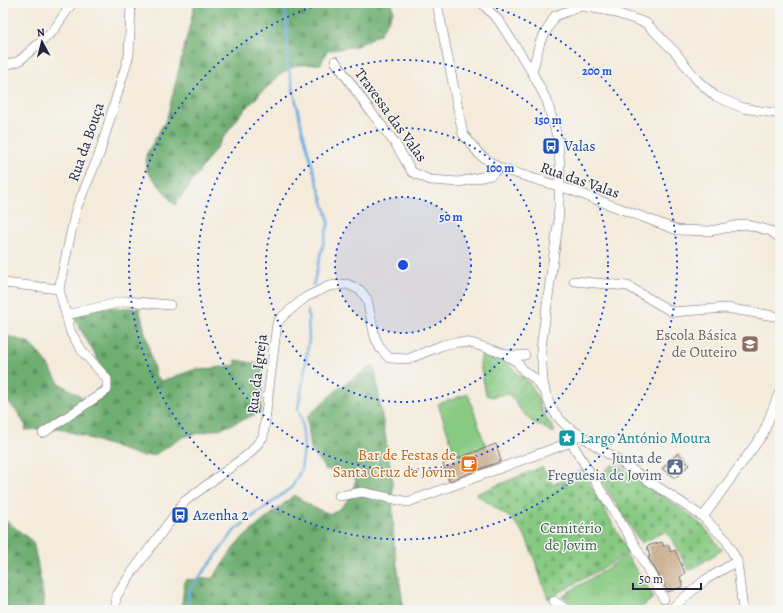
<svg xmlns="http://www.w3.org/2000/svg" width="783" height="613" viewBox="0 0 783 613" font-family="Alegreya,serif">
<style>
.grass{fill:url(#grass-tufts);stroke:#55765f}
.forest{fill:url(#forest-firs);stroke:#486856}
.cemetery{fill:url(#cemetery-stones);stroke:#55765f}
.park{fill:#88ca83;stroke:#55765f}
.garden{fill:url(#garden-furrows);stroke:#55765f}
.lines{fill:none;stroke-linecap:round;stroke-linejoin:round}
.stream{stroke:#6eace0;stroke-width:2.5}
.building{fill:url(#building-hatch)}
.minor-casing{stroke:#6c6873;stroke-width:10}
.minor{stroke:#fff;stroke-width:9}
.ring{fill:none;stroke:#1d4ed8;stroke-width:2;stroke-dasharray:2 4}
.labels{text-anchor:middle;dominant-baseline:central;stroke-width:3;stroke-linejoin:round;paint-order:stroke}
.street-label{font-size:15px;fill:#22223b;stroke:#f6f6f2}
.transit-label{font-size:15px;fill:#164399;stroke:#f6f6f2;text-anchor:start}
.education-label{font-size:15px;fill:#785e54;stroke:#f6f6f2;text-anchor:end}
.culture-label{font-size:15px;fill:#0d838f;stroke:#f6f6f2;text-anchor:start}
.food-label{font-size:15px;fill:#c56008;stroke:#f6f6f2;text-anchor:end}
.service-label{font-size:15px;fill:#4e5e75;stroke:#f6f6f2;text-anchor:end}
.park-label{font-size:15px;fill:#465d54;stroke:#f6f6f2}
.centre{fill:#1d4ed8;stroke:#f6f6f2;stroke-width:2}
.ring-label{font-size:12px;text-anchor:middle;font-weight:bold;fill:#1d4ed8;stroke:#f6f6f2;stroke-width:3;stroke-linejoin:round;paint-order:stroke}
</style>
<defs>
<pattern id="grass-tufts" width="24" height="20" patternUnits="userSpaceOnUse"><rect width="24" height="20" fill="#88ca83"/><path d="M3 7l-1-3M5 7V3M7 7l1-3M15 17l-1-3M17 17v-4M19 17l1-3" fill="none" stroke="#75ad72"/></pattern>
<pattern id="forest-firs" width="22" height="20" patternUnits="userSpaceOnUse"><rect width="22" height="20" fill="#6eae71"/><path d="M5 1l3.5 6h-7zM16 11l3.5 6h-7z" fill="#5a8d5e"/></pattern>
<pattern id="cemetery-stones" width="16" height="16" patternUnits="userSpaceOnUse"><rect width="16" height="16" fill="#88ca83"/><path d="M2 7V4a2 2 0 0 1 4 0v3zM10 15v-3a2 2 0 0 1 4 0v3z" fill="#75ad72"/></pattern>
<pattern id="garden-furrows" width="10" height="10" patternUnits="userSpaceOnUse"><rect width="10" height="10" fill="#88ca83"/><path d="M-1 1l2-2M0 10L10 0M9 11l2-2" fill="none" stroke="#75ad72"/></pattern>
<pattern id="building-hatch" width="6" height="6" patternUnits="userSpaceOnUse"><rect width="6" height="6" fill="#cbab86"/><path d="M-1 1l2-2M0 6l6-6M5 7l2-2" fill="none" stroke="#a48b6f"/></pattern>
</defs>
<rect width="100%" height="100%" fill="#f6f6f2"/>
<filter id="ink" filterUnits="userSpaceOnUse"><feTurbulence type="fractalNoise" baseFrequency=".025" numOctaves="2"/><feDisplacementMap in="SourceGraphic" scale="8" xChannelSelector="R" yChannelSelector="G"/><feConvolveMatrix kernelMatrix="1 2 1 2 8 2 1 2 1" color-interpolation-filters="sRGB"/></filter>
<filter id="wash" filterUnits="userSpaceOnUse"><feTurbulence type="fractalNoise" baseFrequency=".012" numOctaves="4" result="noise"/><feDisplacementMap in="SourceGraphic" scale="16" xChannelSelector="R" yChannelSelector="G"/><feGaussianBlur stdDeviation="0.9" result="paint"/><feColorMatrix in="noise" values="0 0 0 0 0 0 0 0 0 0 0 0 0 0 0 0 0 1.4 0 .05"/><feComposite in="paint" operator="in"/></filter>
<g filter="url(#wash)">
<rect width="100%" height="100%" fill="#f4ebdb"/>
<path class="grass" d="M627,556L654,597L639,610H580L562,596Z"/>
<g class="forest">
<path d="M195,3H392L393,12L380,34L357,46L327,51L321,64L297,65L281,74L261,93L240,115L175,205L147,171L146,155L167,118Z"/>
<path d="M105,307L139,308L156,377L162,381L199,368L200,370L236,365V360L263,365L261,412L223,428L183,437L154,455L141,456L59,428L25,430L26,426L18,413L3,396V335L28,342L44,359L59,383L86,400L109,379L73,316Z"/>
<path d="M374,365L392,478L394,545L404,610H181L185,580L213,578L237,543L294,495L314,508L331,514L342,507L351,496L356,479L344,474L325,469L324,467L311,450L307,417L340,387Z"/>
<path d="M3,518L33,542L38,566L44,600V610H3Z"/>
</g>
<g class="cemetery">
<path d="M615,463L686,512L704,527L722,550L689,571L667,531L641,543L599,477L606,472L605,470Z"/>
<path d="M542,467L553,485L582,470L629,553L548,599L533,555L525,536L513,520L476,494Z"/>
</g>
<path class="park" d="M468,394L486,447L456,457L438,404Z"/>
<path class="garden" d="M482,353L506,361L519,375L525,378L531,385L537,396L542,411L554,429V433L531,421L522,412L510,395L504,394L493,397L486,395L480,364Z"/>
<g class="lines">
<g class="stream">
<path d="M284,3L287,24L288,65L302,129L316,179L329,221L313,285"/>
<path d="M187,610L190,589L212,561L235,530L292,487L301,470L304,448L302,422L298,408L304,375L309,339L308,311"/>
</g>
</g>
<g id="blocks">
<g class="building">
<path d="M496,444L501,461L449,481L443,464Z"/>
<path d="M678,453L689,465L675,478L662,469Z"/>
<path d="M662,542L664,547L668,544L671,552L675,550L685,573L680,577L683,586L668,592L648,557H650L647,546Z"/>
</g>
</g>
</g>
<g filter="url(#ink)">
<use href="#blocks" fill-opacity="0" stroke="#6c6873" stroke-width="1"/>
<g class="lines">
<g class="minor-casing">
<g id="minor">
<path d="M437,3L463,134L480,155L499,168L571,190L677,230L710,231L745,224L771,231L780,238"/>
<path d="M482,3L499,21L532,72L547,101L557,136L560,164L559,205L558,224L543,334C542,340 541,347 541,353C541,356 542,359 542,362C542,389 547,410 568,427L703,517L726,540L737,561L743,610"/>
<path d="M335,61L371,112L395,143L412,172L430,180L459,182L491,175L499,168"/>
<path d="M3,66L19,61L53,31L72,3"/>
<path d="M532,72L540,42L555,16L581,6L610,11L646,23L676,53L697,80L715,96L743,108L780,114"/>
<path d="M574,281L628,286L672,312L726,308L780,317"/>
<path d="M3,283L59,289"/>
<path d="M66,315L126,301L170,305"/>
<path d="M507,356L517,362L524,371L533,377L544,391"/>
<path d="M43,433L107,390V379L83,352L71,333L59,289L76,209L99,155L129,55L131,3"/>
<path d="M571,442L636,547L664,599"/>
<path d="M339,496L362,492L408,502L571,442L579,434"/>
<path d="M703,517L763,434L780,391"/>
<path d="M554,601L567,610"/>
<path d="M116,610V597L130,575L185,501L250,453L263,437L277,323L284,315L306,297L329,286L347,284L360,290L367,299L375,337L380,348L389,358L408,359L443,345L456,342L471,343L508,355L515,356L525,355"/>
<path d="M670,610L705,580L737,561"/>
</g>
</g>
<use href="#minor" class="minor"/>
</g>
</g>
<circle cx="403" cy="265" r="68" fill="#1d4ed8" fill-opacity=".12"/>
<g class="ring">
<circle cx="403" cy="265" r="68"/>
<circle cx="403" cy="265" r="137"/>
<circle cx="403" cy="265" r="205"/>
<path d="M485 4A274 274 0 1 1 321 4"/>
</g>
<defs>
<g id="bus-square" transform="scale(0.9)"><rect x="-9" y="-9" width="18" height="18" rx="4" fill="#1a4fb4" stroke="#f6f6f2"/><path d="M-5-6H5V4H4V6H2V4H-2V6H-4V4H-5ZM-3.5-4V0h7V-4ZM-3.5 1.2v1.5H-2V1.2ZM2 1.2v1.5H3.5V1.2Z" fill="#fff"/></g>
<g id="school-square" transform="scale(0.9)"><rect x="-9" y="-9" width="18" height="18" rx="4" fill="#8d6e63" stroke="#f6f6f2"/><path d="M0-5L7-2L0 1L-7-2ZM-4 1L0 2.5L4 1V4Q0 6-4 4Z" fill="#fff"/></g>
<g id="sight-square" transform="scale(0.9)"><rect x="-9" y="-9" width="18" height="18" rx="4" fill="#0f9aa8" stroke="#f6f6f2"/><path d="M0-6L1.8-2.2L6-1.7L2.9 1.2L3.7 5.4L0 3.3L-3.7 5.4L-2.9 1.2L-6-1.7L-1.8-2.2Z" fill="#fff"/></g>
<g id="cafe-square" transform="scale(0.9)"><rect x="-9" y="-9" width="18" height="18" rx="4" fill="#e8710a" stroke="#f6f6f2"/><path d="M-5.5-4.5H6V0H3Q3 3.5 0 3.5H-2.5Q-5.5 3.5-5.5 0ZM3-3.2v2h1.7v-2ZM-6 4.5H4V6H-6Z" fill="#fff"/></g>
<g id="civic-square" transform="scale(0.9)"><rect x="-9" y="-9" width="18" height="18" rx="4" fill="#5c6f8a" stroke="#f6f6f2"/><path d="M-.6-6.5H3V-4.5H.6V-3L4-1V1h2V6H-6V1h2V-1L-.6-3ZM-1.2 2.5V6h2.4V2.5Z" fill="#fff"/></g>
</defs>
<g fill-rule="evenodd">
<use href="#bus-square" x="551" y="146"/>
<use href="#school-square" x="750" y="344"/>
<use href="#sight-square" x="567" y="438"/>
<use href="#cafe-square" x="469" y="464"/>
<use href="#civic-square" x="675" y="467"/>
<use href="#bus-square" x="180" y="515"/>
</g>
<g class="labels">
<g class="street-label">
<text transform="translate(391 115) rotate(54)">Travessa das Valas</text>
<text transform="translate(86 142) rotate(-71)">Rua da Bouça</text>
<text transform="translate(580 180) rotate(19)">Rua das Valas</text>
<text transform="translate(257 374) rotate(-83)">Rua da Igreja</text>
</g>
<g class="transit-label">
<text x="564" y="146">Valas</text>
<text x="193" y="515">Azenha 2</text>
</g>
<g class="education-label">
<text x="737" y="335">Escola Básica<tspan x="737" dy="17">de Outeiro</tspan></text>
</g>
<g class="culture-label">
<text x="580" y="438">Largo António Moura</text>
</g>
<g class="food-label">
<text x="456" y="455">Bar de Festas de<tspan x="456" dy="17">Santa Cruz de Jovim</tspan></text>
</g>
<g class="service-label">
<text x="662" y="458">Junta de<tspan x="662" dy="17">Freguesia de Jovim</tspan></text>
</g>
<g class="park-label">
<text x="571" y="528">Cemitério<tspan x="571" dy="17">de Jovim</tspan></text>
</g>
</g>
<circle cx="403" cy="265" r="6" class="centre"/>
<g class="ring-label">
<text x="597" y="75">200 m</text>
<text x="548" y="124">150 m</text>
<text x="500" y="172">100 m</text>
<text x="451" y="221">50 m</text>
</g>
<rect width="783" height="613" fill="none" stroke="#f6f6f2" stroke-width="16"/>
<g transform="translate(42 42) rotate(353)" stroke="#f6f6f2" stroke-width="3" paint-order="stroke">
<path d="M0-3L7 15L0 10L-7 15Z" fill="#22223b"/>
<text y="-6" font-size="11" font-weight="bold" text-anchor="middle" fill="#22223b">N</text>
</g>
<path d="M633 583v6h68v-6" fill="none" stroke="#22223b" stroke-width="2"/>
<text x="639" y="583" font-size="12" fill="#22223b" stroke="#f6f6f2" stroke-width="3" paint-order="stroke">50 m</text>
</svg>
